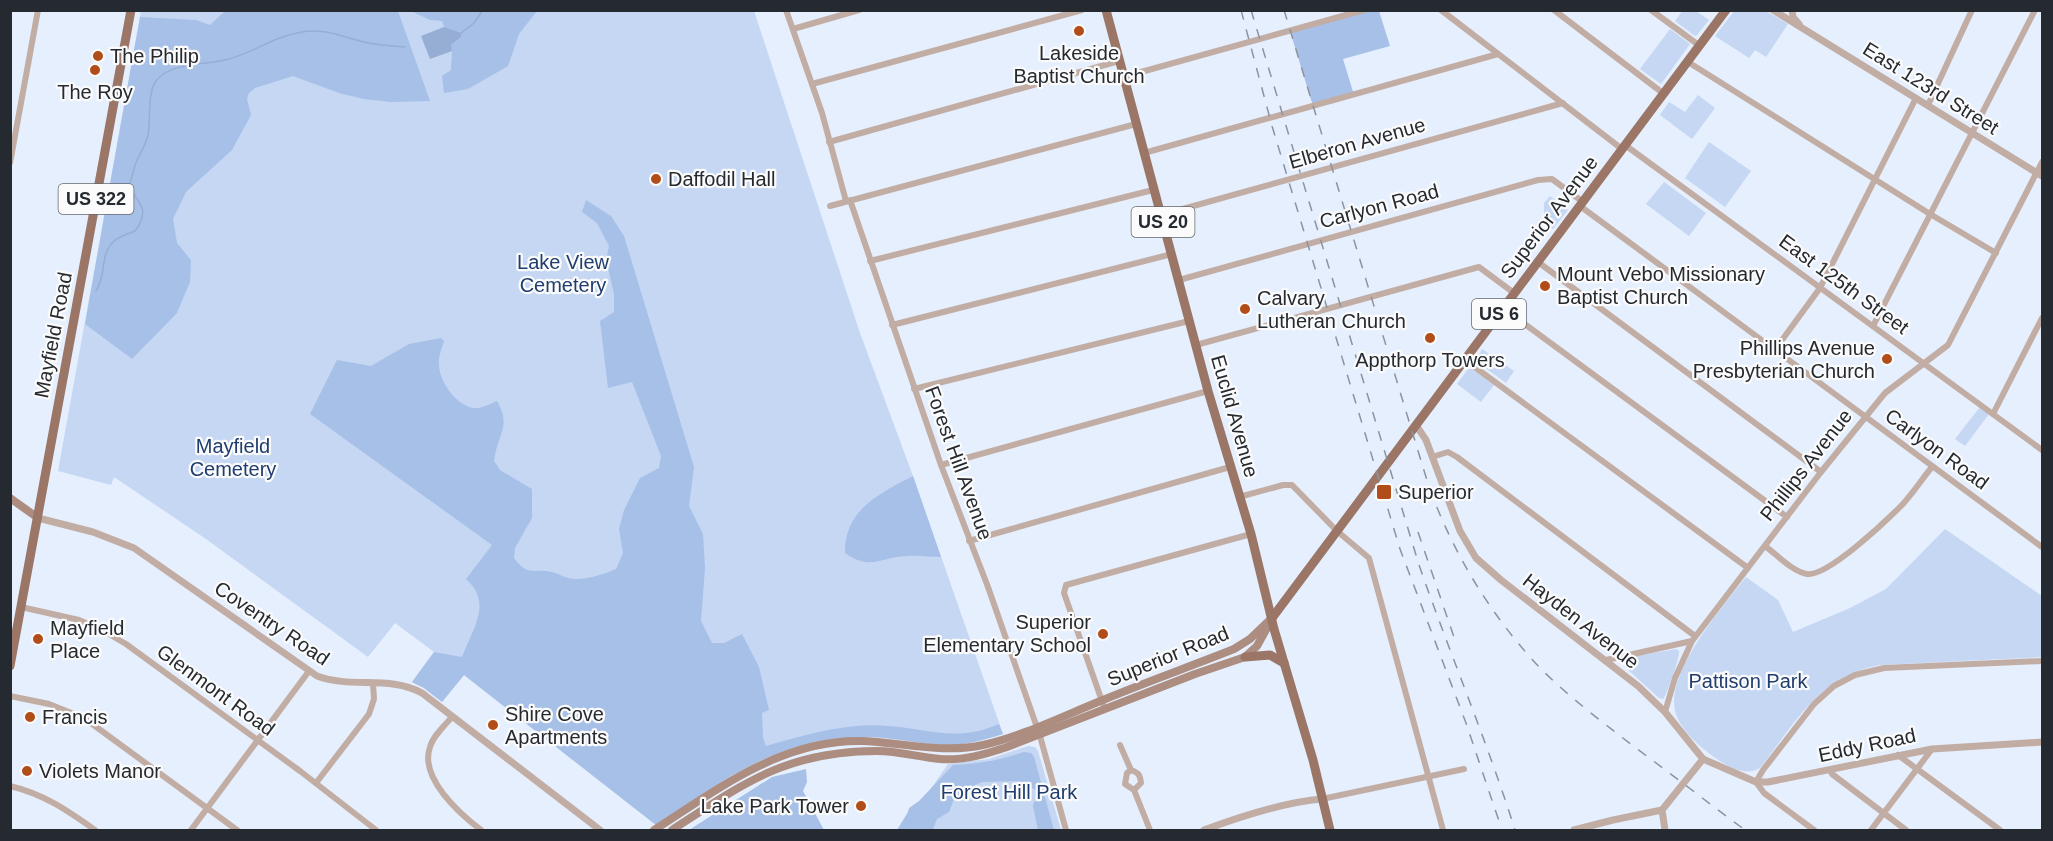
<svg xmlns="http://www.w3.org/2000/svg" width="2053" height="841" viewBox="0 0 2053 841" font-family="Arial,sans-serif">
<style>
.green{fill:#c5d7f3}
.forest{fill:#a7c0e7}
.water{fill:#96aed4}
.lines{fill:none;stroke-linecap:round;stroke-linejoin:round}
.stream{stroke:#96aed4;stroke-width:1.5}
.minor{stroke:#c2ada4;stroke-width:6}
.tertiary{stroke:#c2ada4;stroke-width:7}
.secondary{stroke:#ac8d80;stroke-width:8}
.primary{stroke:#9b7666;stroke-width:9}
.rail{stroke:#8c939e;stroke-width:1.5;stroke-dasharray:10 10;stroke-linecap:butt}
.poi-dot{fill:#b04d18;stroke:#fbfbfb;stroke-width:2}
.labels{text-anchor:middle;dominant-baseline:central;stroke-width:4.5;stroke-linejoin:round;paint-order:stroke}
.shield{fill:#fbfbfb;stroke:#65686d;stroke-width:1.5}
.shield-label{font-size:18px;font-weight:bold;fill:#252930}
.poi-label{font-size:20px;fill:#252930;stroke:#fbfbfb;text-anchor:start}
.street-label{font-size:20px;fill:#252930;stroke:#fbfbfb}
.park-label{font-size:20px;fill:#1f3d6e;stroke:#fbfbfb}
</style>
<rect width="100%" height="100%" fill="#e5effe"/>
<g class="green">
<path d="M1683,10L1696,11L1709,20L1697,35L1695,36L1675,21Z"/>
<path d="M141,11H754L860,333L913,476L1003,734C982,741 958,744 935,743C913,743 890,737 867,737C780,737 725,778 656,825L464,675L442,702L424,688L412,682L434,652L395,623L368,657L206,539L114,477L111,485L58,471Z"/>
<path d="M1734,11H1766L1788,24L1766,57L1755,50L1749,58L1715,36Z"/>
<path d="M1670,29L1690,44L1661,84L1640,69Z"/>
<path d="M1698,95L1715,108L1692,139L1660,115L1669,102L1685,112Z"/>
<path d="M1709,142L1751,171L1725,207L1685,178Z"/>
<path d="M1664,182L1706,213L1689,236L1646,204Z"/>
<path d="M1550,196L1568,210L1553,229L1544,223V203Z"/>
<path d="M1482,349L1514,371L1506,383L1476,361Z"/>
<path d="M1468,369H1472L1494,385L1481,402L1457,384Z"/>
<path d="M1980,407L1989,414L1965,446L1955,439Z"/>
<path d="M1945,529L2042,596V657L1880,665C1818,677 1796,722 1760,768C1745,777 1727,766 1714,757C1700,747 1684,733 1677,717C1660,678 1724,605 1746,577L1778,600L1793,632L1850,608L1886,589Z"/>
<path d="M1676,649L1679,651C1680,657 1667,694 1663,699L1659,698L1627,669L1626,662L1630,657Z"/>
<path d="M1028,746L1035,747L1038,751L1061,830H902L948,764L989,759Z"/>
</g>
<g class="forest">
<path d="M225,11H398L430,101L391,102L364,99L339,93L293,76L255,88L249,93L247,99L251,115L238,139L232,150L186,192L173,219L177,243L191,260L190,282L177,313L132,359L85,324L140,17L196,20L210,25Z"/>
<path d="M411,11H537L519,34L508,66L468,89L444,93L442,76L451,70L452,51L451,45L461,37L445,29L442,21L430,20Z"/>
<path d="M1346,11H1379L1390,46L1343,59L1354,95L1313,106L1290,31L1347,15Z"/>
<path d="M586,200L611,216L624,236L694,467L689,506L703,534L705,568L701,621L712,643H724L742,634L759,667L769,710L762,713L763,738L766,746C805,735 847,722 889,726C917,728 944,737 973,732C982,731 991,727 999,724L1003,734C990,738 977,742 963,744C931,748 899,737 867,737C780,737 725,778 656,825L464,675L442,702L424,688L412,682L434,652L462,657C473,628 493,603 466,579L492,545L310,414L337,360L371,366L409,344L441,338L444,341C442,348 438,357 439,365C439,381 456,405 473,408C481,409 490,404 497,401C512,427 497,435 494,461L500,470L532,489V518L515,548L514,558C528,577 533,568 551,572C558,573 563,577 569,578C582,582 604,574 616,569L623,553L619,529L624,510L640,478L659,468L661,456L632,382L608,388L600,321L614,312V294L606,260L609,246L597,223L582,212Z"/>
<path d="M913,476L941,557C930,557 919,555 908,556C881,556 872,572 845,553C844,510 880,493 913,476Z"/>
<path d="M1024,752L1031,753L1034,757L1054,830H1038L1033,806L1034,802L1040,800V795L1034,789L1017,781L982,782L966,789L954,799L949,812L937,819L933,829L930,830H897L908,812L909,808L919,801L953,765C978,764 1000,760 1024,752Z"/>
<path d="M806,769L807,782L803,791L824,830H689L772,777Z"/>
</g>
<path class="water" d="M444,27L461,33V37L451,45L452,51L430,59L421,36Z"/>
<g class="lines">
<g class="stream">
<path d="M461,33L474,23L483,10"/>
<path d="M96,291C107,275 99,255 114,241C120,236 128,234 135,231C149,213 142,204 130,190V182C133,175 134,167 137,160C141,152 146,144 148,135C151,120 147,93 156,81C171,62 204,65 225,60C252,54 274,36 302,32C324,28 343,37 364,42C377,45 391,46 405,47"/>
</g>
<g class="minor">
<path d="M786,10L822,113L846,201"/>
<path d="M1441,10L1622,149"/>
<path d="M1554,10L1664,94"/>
<path d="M1651,10L1700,46"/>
<path d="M793,29L859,10"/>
<path d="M1688,62L1930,214L1996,253"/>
<path d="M1123,77L1364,10"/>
<path d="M812,84L1082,10"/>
<path d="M1928,105L1972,10"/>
<path d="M829,142L1119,61"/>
<path d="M1625,145L2042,450"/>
<path d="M1144,153L1498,54"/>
<path d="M10,163L38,10"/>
<path d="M850,200L941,465L988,587L1040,736L1066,830"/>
<path d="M830,206L1136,124"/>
<path d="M1580,206L2042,547"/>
<path d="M1161,215L1563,103"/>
<path d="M870,261L1153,190"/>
<path d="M1538,262L1821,472"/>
<path d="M1179,280L1538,180L1552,179L1583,202"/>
<path d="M1503,308L1787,517"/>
<path d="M892,325L1172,254"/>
<path d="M1873,326L2035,10"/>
<path d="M1196,345L1479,267L1514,293"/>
<path d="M1774,351L1820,288L1916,98"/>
<path d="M1465,360L1748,568"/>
<path d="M914,389L1189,321"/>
<path d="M1993,414L2042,318"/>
<path d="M1432,457L1448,452L1457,457L1695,636"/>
<path d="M941,465L1208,391"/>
<path d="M1239,497L1283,485H1292L1337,531L1369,558L1443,830"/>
<path d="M969,541L1230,467"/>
<path d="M1765,546C1776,554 1793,572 1807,574C1827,577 1885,522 1900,507C1912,495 1921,480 1932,467"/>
<path d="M21,607L79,620L102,630L126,644L300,771L376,830"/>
<path d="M1606,660L1692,641"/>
<path d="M10,696L49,704L84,718L237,830"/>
<path d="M1103,704L1064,593L1066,585L1251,534"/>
<path d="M1665,712L1675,678L1692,641L1821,472L1885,393L1948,345L2042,162"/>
<path d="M452,717C444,726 433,736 430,747C419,778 460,814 481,830"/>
<path d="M1120,745L1131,770"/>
<path d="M1898,755L2000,830"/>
<path d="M1830,770L1832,774L1906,830"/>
<path d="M316,783L369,714L374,699L373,684"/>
<path d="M10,786C44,794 68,811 95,830"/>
<path d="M1134,790L1141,783C1140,775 1139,773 1131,770L1127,773L1125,784L1134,790L1150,830"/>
<path d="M1322,799L1464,769"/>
<path d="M191,830L309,671"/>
<path d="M1814,830L1764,793L1756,782L1763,770L1814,704L1834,686L1855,675L1884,668L2042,661"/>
<path d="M1871,830L1932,749"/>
</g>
<g class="tertiary">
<path d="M1773,10L2042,176"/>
<path d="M1792,10L1793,17L1799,24"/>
<path d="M1416,425L1426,440L1460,531L1476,558L1501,580L1638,686L1665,712L1703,759L1662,810L1665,830"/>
<path d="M38,518L93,532L134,548L317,676C353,689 389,675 422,693L600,830"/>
<path d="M1703,759L1756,782H1768L1932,749L2042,742"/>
<path d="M1204,830C1239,817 1285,802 1322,799"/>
<path d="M1574,830L1613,820L1662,810"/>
</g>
<g class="secondary">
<path d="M10,498L38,518"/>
<path d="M654,830C718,789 781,740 860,741C901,742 942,754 983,745C1023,736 1061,717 1098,702C1143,683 1189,667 1234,649L1250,639L1272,618"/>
<path d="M672,830C744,783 787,751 877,751C898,751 919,757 940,759C963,761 986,754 1007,747L1195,674L1245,657L1257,646L1268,626"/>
</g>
<g class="primary">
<path d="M1106,10L1208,391L1251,534L1274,629L1313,760L1330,830"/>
<path d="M1272,618L1726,10"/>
<path d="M1245,657L1270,655L1284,663"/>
<path d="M10,666L131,10"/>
</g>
<g class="rail">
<path d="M1241,10L1272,126L1400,549L1466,723L1502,830"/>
<path d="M1251,10L1419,565C1450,654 1487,741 1515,830"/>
<path d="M1284,10L1429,487C1454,555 1491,616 1541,669C1569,697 1601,721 1632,745C1670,773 1707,802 1745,830"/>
<path d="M1418,532L1456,643"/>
</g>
</g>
<g class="poi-dot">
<circle cx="1079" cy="31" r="6"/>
<circle cx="98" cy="56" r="6"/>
<circle cx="95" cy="70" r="6"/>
<circle cx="656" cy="179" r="6"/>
<circle cx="1545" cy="286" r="6"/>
<circle cx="1245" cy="309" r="6"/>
<circle cx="1430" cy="338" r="6"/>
<circle cx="1887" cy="359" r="6"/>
<rect x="1376" y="484" width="16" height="16" rx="3"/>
<circle cx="1103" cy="634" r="6"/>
<circle cx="38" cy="639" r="6"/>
<circle cx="30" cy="717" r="6"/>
<circle cx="493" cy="725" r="6"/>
<circle cx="27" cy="771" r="6"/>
<circle cx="861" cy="806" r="6"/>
</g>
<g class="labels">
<g class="shield">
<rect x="58.5" y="184" width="75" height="30" rx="4.5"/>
<rect x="1131.5" y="207" width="63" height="30" rx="4.5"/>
<rect x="1472" y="299" width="54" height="30" rx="4.5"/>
</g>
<g class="shield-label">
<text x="96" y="199">US 322</text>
<text x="1163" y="222">US 20</text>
<text x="1499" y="314">US 6</text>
</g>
<g class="poi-label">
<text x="1079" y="53" text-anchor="middle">Lakeside<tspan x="1079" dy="23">Baptist Church</tspan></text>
<text x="110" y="56">The Philip</text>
<text x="95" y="92" text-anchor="middle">The Roy</text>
<text x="668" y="179">Daffodil Hall</text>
<text x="1557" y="274">Mount Vebo Missionary<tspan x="1557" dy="23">Baptist Church</tspan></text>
<text x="1257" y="298">Calvary<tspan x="1257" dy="23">Lutheran Church</tspan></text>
<text x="1875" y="348" text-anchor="end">Phillips Avenue<tspan x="1875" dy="23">Presbyterian Church</tspan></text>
<text x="1430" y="360" text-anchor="middle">Appthorp Towers</text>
<text x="1398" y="492">Superior</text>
<text x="1091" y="622" text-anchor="end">Superior<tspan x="1091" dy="23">Elementary School</tspan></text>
<text x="50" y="628">Mayfield<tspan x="50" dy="23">Place</tspan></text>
<text x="505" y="714">Shire Cove<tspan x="505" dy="23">Apartments</tspan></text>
<text x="42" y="717">Francis</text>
<text x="39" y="771">Violets Manor</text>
<text x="849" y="806" text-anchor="end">Lake Park Tower</text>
</g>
<g class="street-label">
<text transform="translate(1931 88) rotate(32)">East 123rd Street</text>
<text transform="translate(1357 143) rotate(-16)">Elberon Avenue</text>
<text transform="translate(1379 206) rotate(-15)">Carlyon Road</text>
<text transform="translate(1549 217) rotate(-53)">Superior Avenue</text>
<text transform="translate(1844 284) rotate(36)">East 125th Street</text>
<text transform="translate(53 335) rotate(-79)">Mayfield Road</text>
<text transform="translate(1235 416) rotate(74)">Euclid Avenue</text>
<text transform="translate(1937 449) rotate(36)">Carlyon Road</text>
<text transform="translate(959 463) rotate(70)">Forest Hill Avenue</text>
<text transform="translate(1806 465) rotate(-52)">Phillips Avenue</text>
<text transform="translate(1581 621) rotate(38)">Hayden Avenue</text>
<text transform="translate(272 623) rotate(34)">Coventry Road</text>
<text transform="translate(1168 656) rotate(-22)">Superior Road</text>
<text transform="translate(216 690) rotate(36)">Glenmont Road</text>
<text transform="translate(1867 745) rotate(-12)">Eddy Road</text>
</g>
<g class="park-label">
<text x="563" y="262">Lake View<tspan x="563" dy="23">Cemetery</tspan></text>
<text x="233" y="446">Mayfield<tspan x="233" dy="23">Cemetery</tspan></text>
<text x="1748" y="681">Pattison Park</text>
<text x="1009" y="792">Forest Hill Park</text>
</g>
</g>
<rect width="2053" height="841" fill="none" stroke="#252930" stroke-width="24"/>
</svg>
